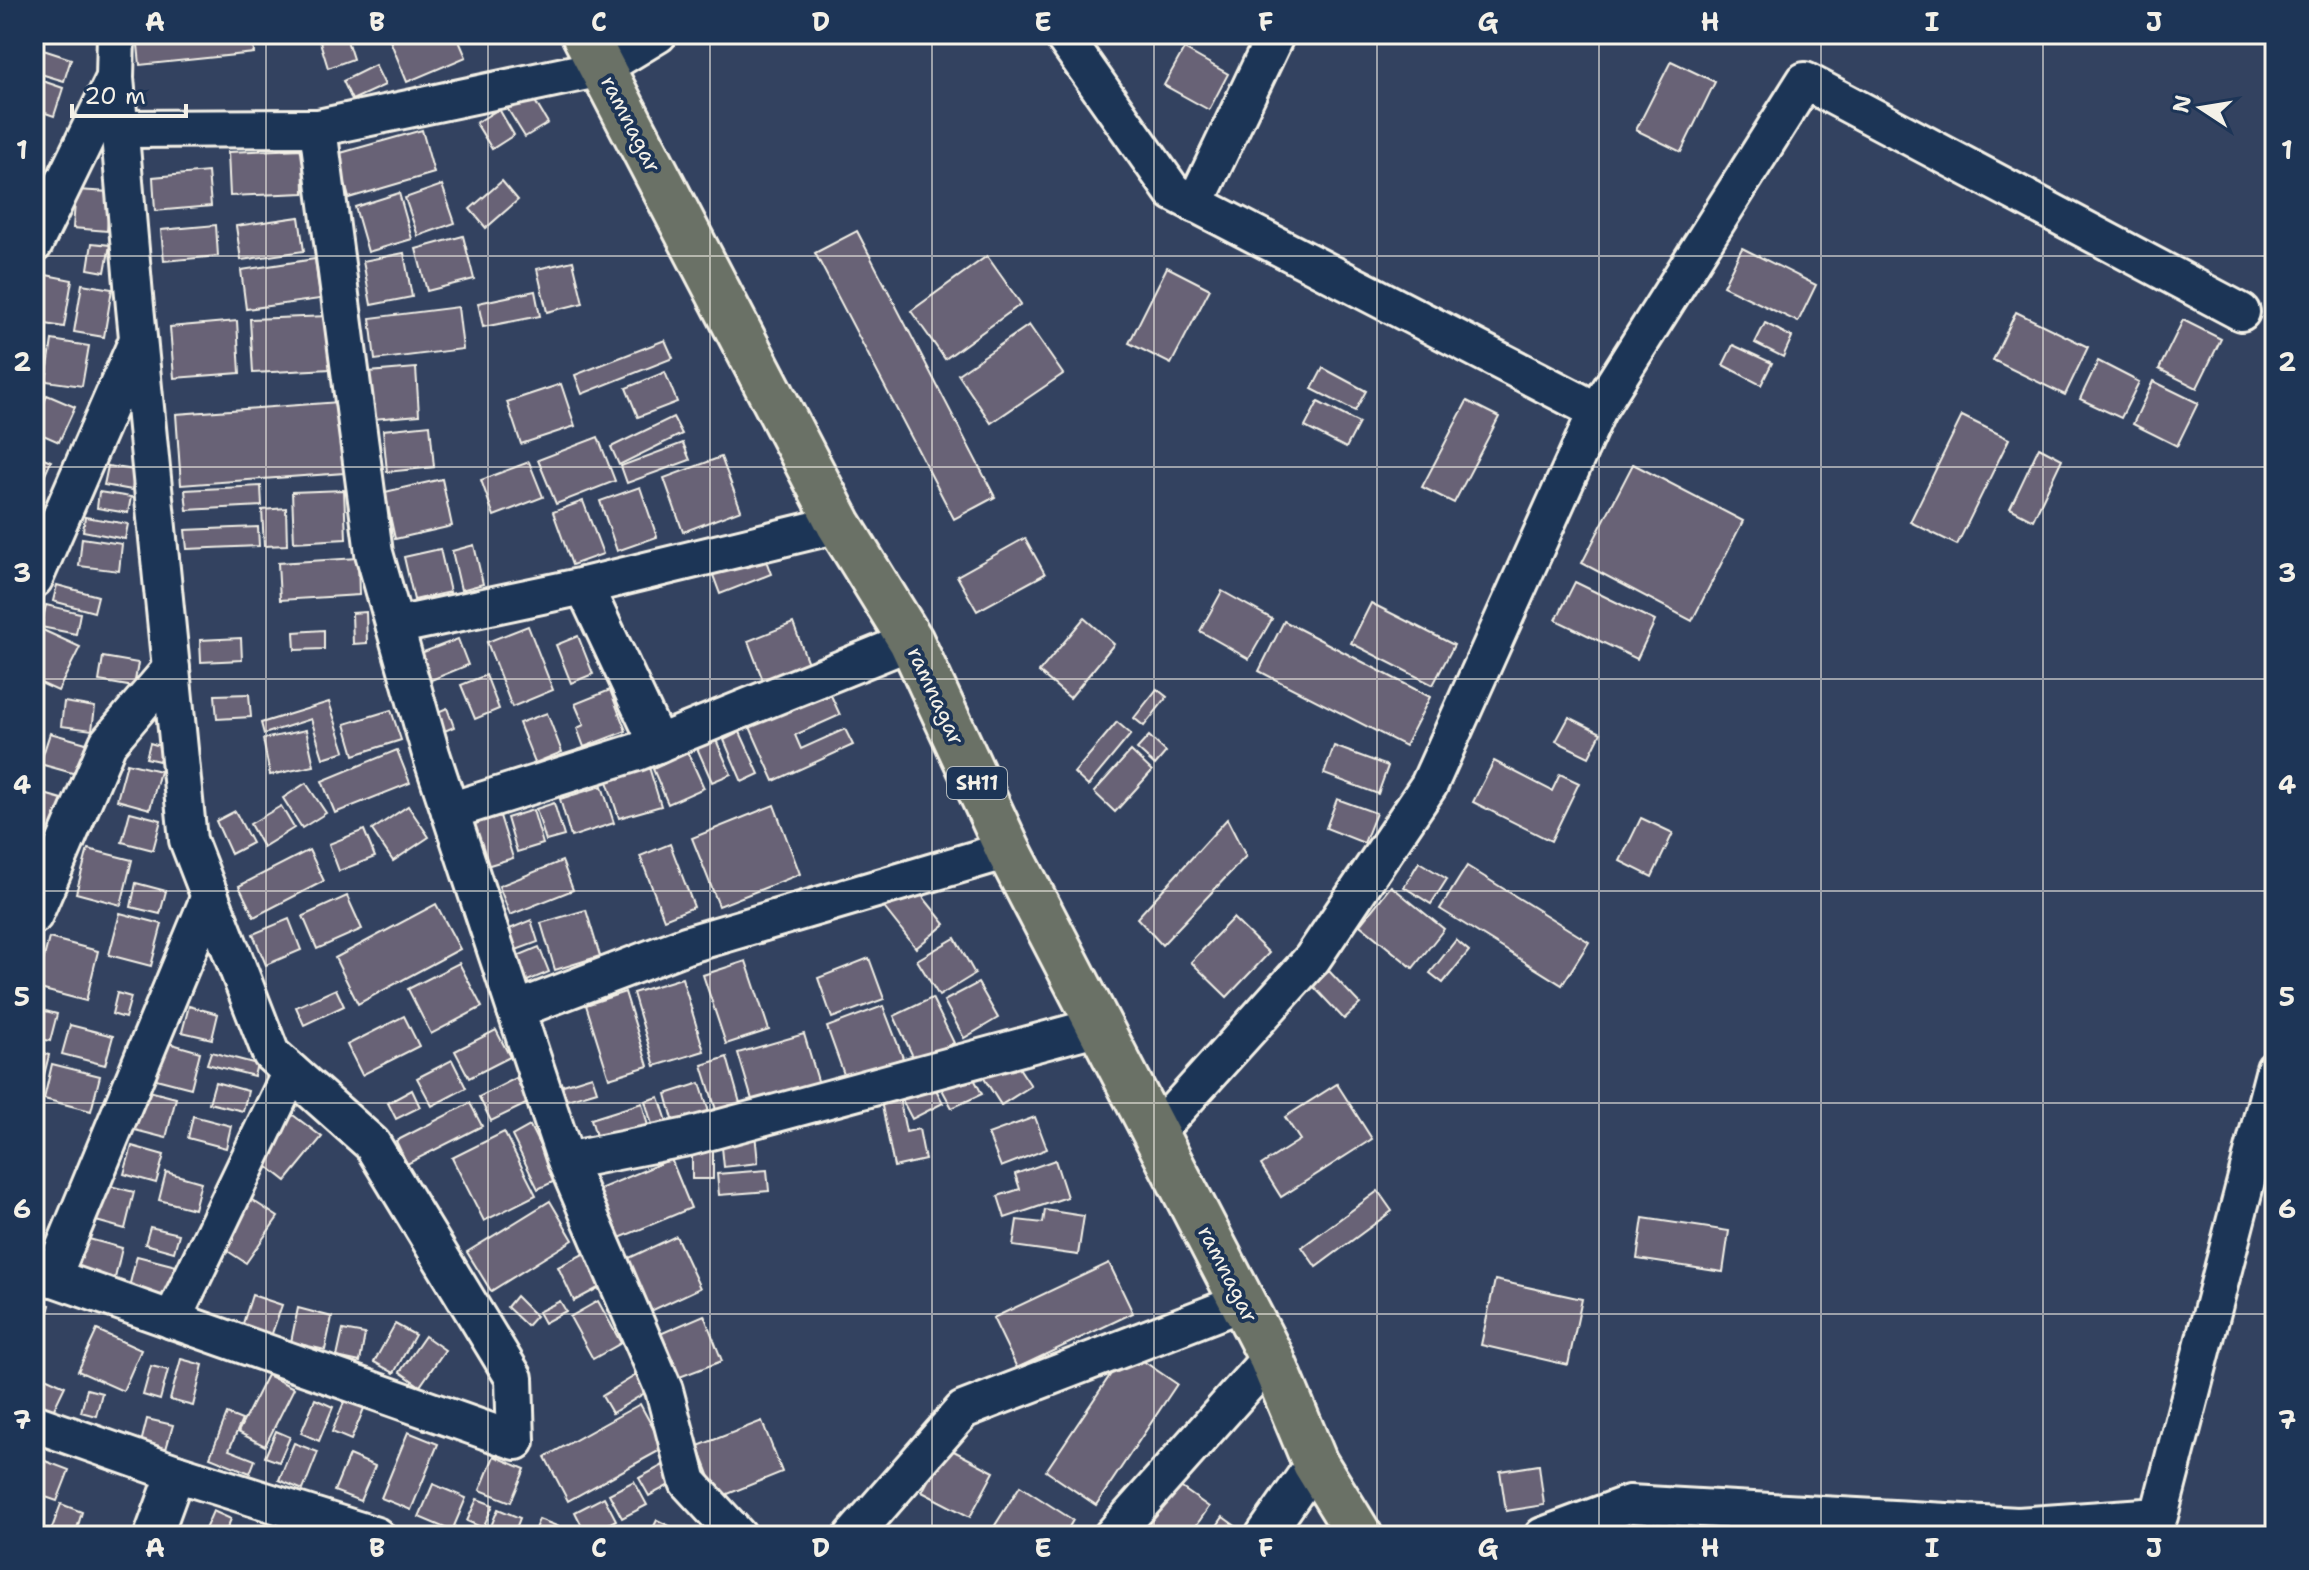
<svg xmlns="http://www.w3.org/2000/svg" width="2309" height="1570" viewBox="0 0 2309 1570" font-family="'Shantell Sans',sans-serif">
<style>
.building{fill:#676276;stroke:#f4f1e8;stroke-width:2}
.lines{fill:none;stroke-linecap:round;stroke-linejoin:round}
.street-casing{stroke:#f4f1e8;stroke-width:42}
.primary-casing{stroke:#f4f1e8;stroke-width:50}
.street{stroke:#1d3557;stroke-width:36}
.primary{stroke:#6a7166;stroke-width:44}
.grid{fill:none;stroke:#f4f1e8;stroke-width:2;stroke-opacity:0.55}
.labels{text-anchor:middle;dominant-baseline:central;stroke-width:8;stroke-linejoin:round;paint-order:stroke}
.shield{fill:#1d3557;stroke:#b4b9bc;stroke-width:2}
.shield-label{font-size:20px;font-weight:bold;fill:#f4f1e8}
.street-label{font-size:22px;fill:#f4f1e8;stroke:#1d3557}
.neatline{fill:none;stroke:#f4f1e8;stroke-width:3}
.grid-label{font-size:26px;text-anchor:middle;font-weight:bold;fill:#f4f1e8}
</style>
<rect width="100%" height="100%" fill="#334260"/>
<filter id="ink" filterUnits="userSpaceOnUse"><feTurbulence type="fractalNoise" baseFrequency=".0125" numOctaves="2"/><feDisplacementMap in="SourceGraphic" scale="16" xChannelSelector="R" yChannelSelector="G"/><feConvolveMatrix kernelMatrix="1 2 1 2 8 2 1 2 1" color-interpolation-filters="sRGB"/></filter>
<g filter="url(#ink)">
<g class="building">
<path d="M137,34H252L254,53L140,65Z"/>
<path d="M345,34L353,59L328,68L320,42Z"/>
<path d="M397,34H456L466,57L407,82L389,38Z"/>
<path d="M34,47L71,59L64,81L34,72Z"/>
<path d="M1184,49L1228,74L1209,110L1164,85Z"/>
<path d="M1671,61L1715,82L1681,152L1636,130Z"/>
<path d="M375,65L385,85L352,100L343,81Z"/>
<path d="M34,78L63,88L54,116L34,109Z"/>
<path d="M527,88L548,123L525,137L504,103Z"/>
<path d="M499,109L514,135L492,149L476,123Z"/>
<path d="M34,117L44,121L34,151Z"/>
<path d="M422,130L434,173L349,198L337,154Z"/>
<path d="M303,149L304,193L230,196L228,152Z"/>
<path d="M208,172L211,206L155,211L153,177Z"/>
<path d="M502,181L518,200L486,228L470,209Z"/>
<path d="M442,185L455,223L418,236L405,198Z"/>
<path d="M76,190L110,192L107,231L73,228Z"/>
<path d="M399,193L412,239L368,252L355,207Z"/>
<path d="M299,217L304,251L241,260L236,226Z"/>
<path d="M216,225L218,256L164,261L161,230Z"/>
<path d="M857,231L995,497L954,519L815,253Z"/>
<path d="M463,236L474,279L427,291L416,249Z"/>
<path d="M92,243L110,245L105,272L88,269Z"/>
<path d="M1742,248L1816,285L1798,322L1723,286Z"/>
<path d="M404,253L412,297L371,305L363,261Z"/>
<path d="M987,256L1021,304L945,359L911,311Z"/>
<path d="M315,259L320,299L246,309L241,270Z"/>
<path d="M573,261L583,303L547,312L537,269Z"/>
<path d="M1167,267L1210,289L1171,364L1129,343Z"/>
<path d="M41,274L72,280L64,327L34,322Z"/>
<path d="M82,284L112,289L104,337L74,332Z"/>
<path d="M535,291L540,316L483,327L478,303Z"/>
<path d="M458,307L463,349L375,360L370,318Z"/>
<path d="M2016,312L2088,347L2065,395L1993,360Z"/>
<path d="M329,316L331,369L253,373L250,319Z"/>
<path d="M2183,320L2221,339L2197,388L2159,369Z"/>
<path d="M237,321L240,373L174,378L170,327Z"/>
<path d="M1765,323L1792,337L1783,357L1755,343Z"/>
<path d="M1029,325L1063,374L991,423L958,374Z"/>
<path d="M52,340L89,346L82,386L46,381Z"/>
<path d="M665,340L673,358L582,394L575,375Z"/>
<path d="M1733,345L1772,363L1761,385L1723,365Z"/>
<path d="M2098,361L2139,382L2121,418L2080,399Z"/>
<path d="M416,368L419,415L373,419L369,372Z"/>
<path d="M1323,368L1366,391L1355,411L1312,389Z"/>
<path d="M665,372L677,402L638,417L626,388Z"/>
<path d="M2153,381L2198,403L2177,446L2133,424Z"/>
<path d="M561,384L575,426L521,444L507,402Z"/>
<path d="M47,395L75,407L59,442L34,431Z"/>
<path d="M1467,401L1499,417L1454,503L1422,487Z"/>
<path d="M339,402L344,473L181,485L176,414Z"/>
<path d="M1318,402L1359,423L1346,448L1305,427Z"/>
<path d="M1962,416L2009,439L1957,545L1910,522Z"/>
<path d="M673,417L682,434L619,465L611,447Z"/>
<path d="M430,425L434,467L387,472L383,430Z"/>
<path d="M598,437L615,481L556,504L538,460Z"/>
<path d="M683,443L690,460L627,483L621,466Z"/>
<path d="M2039,447L2062,459L2033,520L2010,508Z"/>
<path d="M34,454L51,461L41,484L34,481Z"/>
<path d="M721,457L741,510L683,532L664,478Z"/>
<path d="M529,462L543,497L494,516L481,480Z"/>
<path d="M1633,464L1743,521L1692,621L1582,563Z"/>
<path d="M108,466L135,470L132,490L104,485Z"/>
<path d="M442,479L452,526L395,539L385,492Z"/>
<path d="M261,486L262,506L187,510L185,490Z"/>
<path d="M640,487L657,537L617,551L600,501Z"/>
<path d="M344,490L346,539L294,542L292,492Z"/>
<path d="M99,492L131,497L128,513L97,508Z"/>
<path d="M583,501L603,554L572,565L553,512Z"/>
<path d="M286,508L287,545L264,546L262,510Z"/>
<path d="M85,517L128,524L125,539L83,531Z"/>
<path d="M258,527L259,546L187,549L185,530Z"/>
<path d="M82,538L122,544L119,571L79,566Z"/>
<path d="M1025,538L1045,574L977,611L957,576Z"/>
<path d="M474,545L483,584L461,590L452,551Z"/>
<path d="M761,547L771,574L720,594L710,567Z"/>
<path d="M440,549L450,592L414,600L404,557Z"/>
<path d="M358,558L359,595L280,600L278,563Z"/>
<path d="M1575,582L1655,621L1637,659L1556,620Z"/>
<path d="M57,585L98,596L94,612L53,601Z"/>
<path d="M1222,591L1272,619L1249,659L1200,631Z"/>
<path d="M1371,603L1454,645L1433,685L1351,643Z"/>
<path d="M46,605L80,613L76,634L41,627Z"/>
<path d="M366,612L367,643L353,644L352,613Z"/>
<path d="M1084,618L1114,644L1070,698L1039,672Z"/>
<path d="M1284,621L1430,697L1405,746L1259,671Z"/>
<path d="M793,623L809,666L764,683L748,641Z"/>
<path d="M34,626L80,647L58,691L34,680Z"/>
<path d="M528,626L553,690L512,707L487,642Z"/>
<path d="M324,630V649L295,650L294,632Z"/>
<path d="M578,636L593,674L571,683L556,645Z"/>
<path d="M241,638L242,660L201,662L200,640Z"/>
<path d="M458,639L468,665L429,681L418,654Z"/>
<path d="M103,657L138,663L134,687L99,681Z"/>
<path d="M486,675L499,709L475,719L461,685Z"/>
<path d="M1157,689L1167,697L1144,726L1134,718Z"/>
<path d="M610,690L626,731L584,747L577,728L584,725L575,704Z"/>
<path d="M829,691L840,715L795,735L801,749L845,729L853,745L774,781L750,727Z"/>
<path d="M249,694L251,717L217,719L215,695Z"/>
<path d="M64,702L95,707L92,730L61,726Z"/>
<path d="M329,702L345,751L323,758L311,719L264,734L261,723Z"/>
<path d="M447,708L454,727L440,733L433,714Z"/>
<path d="M391,710L401,740L354,755L345,724Z"/>
<path d="M547,713L562,752L535,763L519,723Z"/>
<path d="M1569,717L1601,733L1589,757L1556,741Z"/>
<path d="M1117,722L1131,734L1088,786L1074,773Z"/>
<path d="M306,730L314,766L270,775L263,739Z"/>
<path d="M740,732L759,774L742,782L724,740Z"/>
<path d="M50,733L86,743L76,774L40,764Z"/>
<path d="M1149,736L1166,752L1155,765L1137,749Z"/>
<path d="M716,740L731,774L712,782L697,748Z"/>
<path d="M150,743L163,747L159,761L146,758Z"/>
<path d="M1334,746L1388,766L1378,794L1324,774Z"/>
<path d="M397,750L410,783L335,813L322,781Z"/>
<path d="M1131,751L1152,771L1115,812L1094,792Z"/>
<path d="M688,753L704,788L668,804L653,769Z"/>
<path d="M1494,761L1552,791L1560,774L1579,783L1551,841L1473,802Z"/>
<path d="M127,763L160,771L150,809L117,800Z"/>
<path d="M648,764L661,806L619,818L606,778Z"/>
<path d="M306,783L326,813L302,828L283,798Z"/>
<path d="M602,786L614,823L571,837L560,799Z"/>
<path d="M34,791L65,800L55,834L34,828Z"/>
<path d="M1337,799L1376,813L1364,843L1326,828Z"/>
<path d="M554,803L564,836L546,841L536,809Z"/>
<path d="M774,805L800,874L719,906L692,838Z"/>
<path d="M281,806L294,828L263,847L250,824Z"/>
<path d="M408,806L429,837L393,861L372,830Z"/>
<path d="M533,810L543,844L517,852L507,818Z"/>
<path d="M235,811L252,843L231,854L216,821Z"/>
<path d="M130,812L161,820L153,850L122,842Z"/>
<path d="M500,816L513,858L483,867L470,825Z"/>
<path d="M1641,818L1673,833L1652,877L1620,861Z"/>
<path d="M1227,819L1246,856L1162,945L1137,918Z"/>
<path d="M364,830L375,857L339,871L329,844Z"/>
<path d="M34,844L46,848L34,876Z"/>
<path d="M670,844L694,907L664,919L640,856Z"/>
<path d="M88,849L132,860L121,905L76,893Z"/>
<path d="M309,850L324,881L254,917L239,886Z"/>
<path d="M562,861L573,890L510,915L499,886Z"/>
<path d="M1419,862L1447,879L1431,904L1404,887Z"/>
<path d="M1467,866L1589,942L1562,985L1440,909Z"/>
<path d="M911,882L945,924L916,948L882,905Z"/>
<path d="M136,883L166,891L160,914L131,907Z"/>
<path d="M1391,886L1444,929L1413,968L1360,925Z"/>
<path d="M347,896L362,929L317,949L303,916Z"/>
<path d="M436,904L460,949L358,1004L335,958Z"/>
<path d="M586,910L600,956L555,970L541,923Z"/>
<path d="M120,913L162,924L151,966L109,955Z"/>
<path d="M1233,918L1269,953L1227,997L1191,962Z"/>
<path d="M289,919L301,950L266,965L253,934Z"/>
<path d="M531,920L538,942L508,953L500,933Z"/>
<path d="M49,938L98,951L86,1001L36,988Z"/>
<path d="M955,938L975,974L939,996L917,960Z"/>
<path d="M1456,940L1469,951L1443,983L1430,973Z"/>
<path d="M539,947L549,972L525,982L515,957Z"/>
<path d="M869,958L884,999L832,1018L818,978Z"/>
<path d="M746,961L769,1030L726,1044L703,975Z"/>
<path d="M459,963L482,1007L431,1034L408,989Z"/>
<path d="M1329,971L1360,1004L1344,1019L1313,986Z"/>
<path d="M682,978L704,1051L655,1066L633,993Z"/>
<path d="M978,983L998,1018L964,1038L944,1001Z"/>
<path d="M336,989L344,1006L304,1025L296,1007Z"/>
<path d="M625,992L648,1066L609,1078L586,1005Z"/>
<path d="M117,993L131,997L125,1018L112,1014Z"/>
<path d="M932,998L954,1043L915,1061L894,1016Z"/>
<path d="M189,1006L218,1014L212,1039L182,1032Z"/>
<path d="M883,1006L903,1058L846,1080L827,1027Z"/>
<path d="M34,1008L57,1014L50,1041L34,1037Z"/>
<path d="M404,1016L419,1046L362,1075L347,1045Z"/>
<path d="M70,1025L113,1036L105,1065L62,1054Z"/>
<path d="M496,1030L510,1057L469,1078L455,1051Z"/>
<path d="M804,1034L819,1084L753,1103L738,1053Z"/>
<path d="M165,1042L200,1052L191,1088L156,1079Z"/>
<path d="M34,1051L49,1055L40,1091L34,1090Z"/>
<path d="M211,1052L257,1064L254,1076L207,1064Z"/>
<path d="M1010,1054L1031,1086L1001,1105L980,1072Z"/>
<path d="M727,1057L740,1103L716,1110L702,1065Z"/>
<path d="M452,1060L466,1088L432,1106L417,1078Z"/>
<path d="M52,1064L100,1076L91,1111L44,1099Z"/>
<path d="M968,1067L982,1094L952,1108L938,1082Z"/>
<path d="M592,1076L597,1091L564,1101L560,1086Z"/>
<path d="M516,1078L528,1103L491,1121L479,1097Z"/>
<path d="M215,1082L248,1091L243,1111L209,1103Z"/>
<path d="M932,1082L943,1103L912,1119L901,1098Z"/>
<path d="M700,1083L709,1112L674,1123L666,1094Z"/>
<path d="M1337,1084L1372,1139L1281,1197L1261,1165L1300,1140L1285,1117Z"/>
<path d="M137,1088L176,1098L166,1138L127,1128Z"/>
<path d="M412,1090L420,1107L396,1119L388,1103Z"/>
<path d="M659,1097L668,1124L653,1128L645,1101Z"/>
<path d="M899,1097L906,1132L919,1129L925,1160L894,1167L881,1101Z"/>
<path d="M470,1103L482,1126L407,1164L396,1141Z"/>
<path d="M642,1103L649,1130L599,1146L591,1119Z"/>
<path d="M293,1115L322,1137L286,1181L258,1159Z"/>
<path d="M193,1116L231,1126L226,1148L188,1138Z"/>
<path d="M1035,1117L1047,1149L1001,1167L988,1134Z"/>
<path d="M530,1126L557,1180L538,1189L512,1136Z"/>
<path d="M504,1132L536,1195L484,1221L452,1158Z"/>
<path d="M755,1133L758,1163L724,1167L721,1137Z"/>
<rect x="692" y="1145" width="21" height="34"/>
<path d="M132,1146L164,1155L156,1183L124,1174Z"/>
<path d="M671,1159L691,1208L610,1242L590,1193Z"/>
<path d="M1055,1160L1067,1197L1005,1218L998,1196L1020,1189L1015,1174Z"/>
<path d="M767,1170L769,1191L719,1195L717,1174Z"/>
<path d="M166,1172L201,1182L194,1209L159,1200Z"/>
<path d="M106,1185L134,1192L125,1229L96,1221Z"/>
<path d="M1378,1191L1392,1211L1316,1267L1302,1247Z"/>
<path d="M249,1198L278,1217L246,1263L217,1244Z"/>
<path d="M550,1201L573,1240L491,1291L467,1252Z"/>
<path d="M1045,1210L1084,1216L1078,1255L1013,1246L1017,1220L1043,1223Z"/>
<path d="M1643,1218L1729,1231L1723,1272L1637,1259Z"/>
<path d="M150,1227L179,1234L174,1252L145,1244Z"/>
<path d="M78,1236L122,1248L115,1278L70,1267Z"/>
<path d="M676,1236L700,1288L651,1311L627,1259Z"/>
<path d="M585,1253L602,1286L574,1301L558,1267Z"/>
<path d="M137,1256L176,1266L167,1297L129,1287Z"/>
<path d="M1109,1263L1133,1313L1017,1368L993,1318Z"/>
<path d="M1495,1280L1582,1299L1568,1365L1481,1345Z"/>
<path d="M252,1295L282,1305L269,1342L240,1333Z"/>
<path d="M516,1296L536,1316L527,1326L507,1307Z"/>
<path d="M34,1301L50,1305L39,1346L34,1344Z"/>
<path d="M560,1301L566,1311L544,1323L538,1312Z"/>
<path d="M598,1301L621,1343L593,1359L570,1317Z"/>
<path d="M298,1308L332,1317L325,1350L291,1342Z"/>
<path d="M704,1315L722,1361L677,1378L660,1334Z"/>
<path d="M395,1324L415,1335L394,1373L374,1362Z"/>
<path d="M97,1330L141,1350L123,1391L78,1371Z"/>
<path d="M343,1330L365,1334L360,1362L337,1357Z"/>
<path d="M425,1336L445,1350L420,1386L400,1372Z"/>
<path d="M1127,1350L1177,1384L1096,1505L1046,1471Z"/>
<path d="M181,1359L203,1365L193,1406L170,1400Z"/>
<path d="M151,1366L168,1370L160,1400L143,1395Z"/>
<path d="M34,1372L65,1386L51,1415L34,1407Z"/>
<path d="M638,1374L648,1391L612,1413L602,1396Z"/>
<path d="M267,1375L294,1388L265,1446L238,1432Z"/>
<path d="M87,1389L102,1393L96,1416L81,1412Z"/>
<path d="M346,1397L365,1406L351,1440L332,1432Z"/>
<path d="M315,1399L333,1407L319,1441L301,1433Z"/>
<path d="M640,1404L664,1448L568,1501L545,1457Z"/>
<path d="M227,1414L242,1420L229,1450L255,1460L250,1473L210,1457Z"/>
<path d="M147,1419L173,1425L166,1449L141,1443Z"/>
<path d="M762,1421L782,1472L718,1498L698,1446Z"/>
<path d="M276,1431L290,1437L279,1462L265,1457Z"/>
<path d="M408,1432L438,1444L411,1510L381,1498Z"/>
<path d="M294,1443L318,1452L303,1490L279,1480Z"/>
<path d="M946,1447L994,1472L970,1517L922,1492Z"/>
<path d="M349,1455L375,1466L360,1501L334,1491Z"/>
<path d="M494,1456L525,1469L511,1502L480,1490Z"/>
<path d="M40,1459L69,1470L57,1501L34,1493V1476Z"/>
<path d="M667,1463L677,1481L649,1496L639,1478Z"/>
<path d="M1539,1465L1544,1505L1506,1511L1500,1471Z"/>
<path d="M1169,1479L1209,1507L1189,1536H1130Z"/>
<path d="M634,1481L647,1505L622,1518L609,1494Z"/>
<path d="M433,1484L466,1498L452,1531L419,1517Z"/>
<path d="M1020,1486L1073,1520L1064,1536H1001L992,1530Z"/>
<path d="M604,1497L616,1520L587,1536L575,1512Z"/>
<path d="M477,1499L493,1505L483,1528L467,1521Z"/>
<path d="M61,1504L82,1512L76,1532L85,1536H49Z"/>
<path d="M498,1509L520,1518L513,1536H487Z"/>
<path d="M213,1511L231,1519L224,1536H202Z"/>
<path d="M1223,1517L1241,1530L1237,1536H1210Z"/>
<path d="M539,1519L567,1530L564,1536H532Z"/>
<path d="M657,1520L690,1536H649Z"/>
<path d="M278,1521L317,1528L316,1536H275Z"/>
</g>
<g class="lines">
<g class="street-casing">
<g id="street">
<path d="M1062,34L1173,192L1597,411"/>
<path d="M120,129L318,128"/>
<path d="M1195,204L1276,34"/>
<path d="M34,244L115,78"/>
<path d="M34,579L137,342"/>
<path d="M584,586L658,744"/>
<path d="M395,626L584,586L839,524"/>
<path d="M450,811L637,752L911,641"/>
<path d="M34,915L108,743L171,669"/>
<path d="M516,1010L686,945L1008,850"/>
<path d="M1155,1133L1312,959L1429,785L1597,411L1805,81L2241,312"/>
<path d="M566,1161L431,754L374,553L318,128L602,68L658,34"/>
<path d="M34,1271L516,1441L514,1378L372,1144L271,1054L188,840L135,307L115,78L116,34"/>
<path d="M52,1278L210,896"/>
<path d="M172,1320L291,1072"/>
<path d="M34,1423L176,1473L376,1536"/>
<path d="M153,1536L176,1473"/>
<path d="M738,1536L688,1482L664,1390L566,1161L688,1137L1099,1026"/>
<path d="M853,1536L963,1410L1243,1302"/>
<path d="M1112,1536L1271,1357"/>
<path d="M1264,1536L1315,1463"/>
<path d="M1543,1536L1629,1504L2018,1526L2159,1516L2275,1069"/>
</g>
</g>
<g class="primary-casing">
<path id="primary" d="M584,34L839,524L911,641L1008,850L1271,1357L1315,1463L1360,1536"/>
</g>
<use href="#street" class="street"/>
<use href="#primary" class="primary"/>
</g>
</g>
<path class="grid" d="M266,34V1536M488,34V1536M710,34V1536M932,34V1536M1154,34V1536M1377,34V1536M1599,34V1536M1821,34V1536M2043,34V1536M34,256H2275M34,467H2275M34,679H2275M34,891H2275M34,1103H2275M34,1314H2275"/>
<g class="labels">
<rect class="shield" x="947" y="767" width="60" height="32" rx="6"/>
<g class="shield-label">
<text x="977" y="783">SH11</text>
</g>
<g class="street-label">
<text transform="translate(631 124) rotate(63)">ramnagar</text>
<text transform="translate(936 696) rotate(65)">ramnagar</text>
<text transform="translate(1228 1274) rotate(63)">ramnagar</text>
</g>
</g>
<rect width="2309" height="1570" fill="none" stroke="#1d3557" stroke-width="88"/>
<g transform="translate(2201 108) rotate(282)" stroke="#1d3557" stroke-width="6" paint-order="stroke">
<path d="M0-6L14 30L0 20L-14 30Z" fill="#f4f1e8"/>
<text y="-12" font-size="22" font-weight="bold" text-anchor="middle" fill="#f4f1e8">N</text>
</g>
<path d="M72 104v12h114v-12" fill="none" stroke="#f4f1e8" stroke-width="4"/>
<text x="84" y="104" font-size="24" fill="#f4f1e8" stroke="#1d3557" stroke-width="6" paint-order="stroke">20 m</text>
<rect x="44" y="44" width="2221" height="1482" class="neatline"/>
<g class="grid-label">
<text x="155" y="31">A</text>
<text x="377" y="31">B</text>
<text x="599" y="31">C</text>
<text x="821" y="31">D</text>
<text x="1043" y="31">E</text>
<text x="1266" y="31">F</text>
<text x="1488" y="31">G</text>
<text x="1710" y="31">H</text>
<text x="1932" y="31">I</text>
<text x="2154" y="31">J</text>
<text x="22" y="159">1</text>
<text x="2287" y="159">1</text>
<text x="22" y="371">2</text>
<text x="2287" y="371">2</text>
<text x="22" y="582">3</text>
<text x="2287" y="582">3</text>
<text x="22" y="794">4</text>
<text x="2287" y="794">4</text>
<text x="22" y="1006">5</text>
<text x="2287" y="1006">5</text>
<text x="22" y="1218">6</text>
<text x="2287" y="1218">6</text>
<text x="22" y="1429">7</text>
<text x="2287" y="1429">7</text>
<text x="155" y="1557">A</text>
<text x="377" y="1557">B</text>
<text x="599" y="1557">C</text>
<text x="821" y="1557">D</text>
<text x="1043" y="1557">E</text>
<text x="1266" y="1557">F</text>
<text x="1488" y="1557">G</text>
<text x="1710" y="1557">H</text>
<text x="1932" y="1557">I</text>
<text x="2154" y="1557">J</text>
</g>
</svg>
